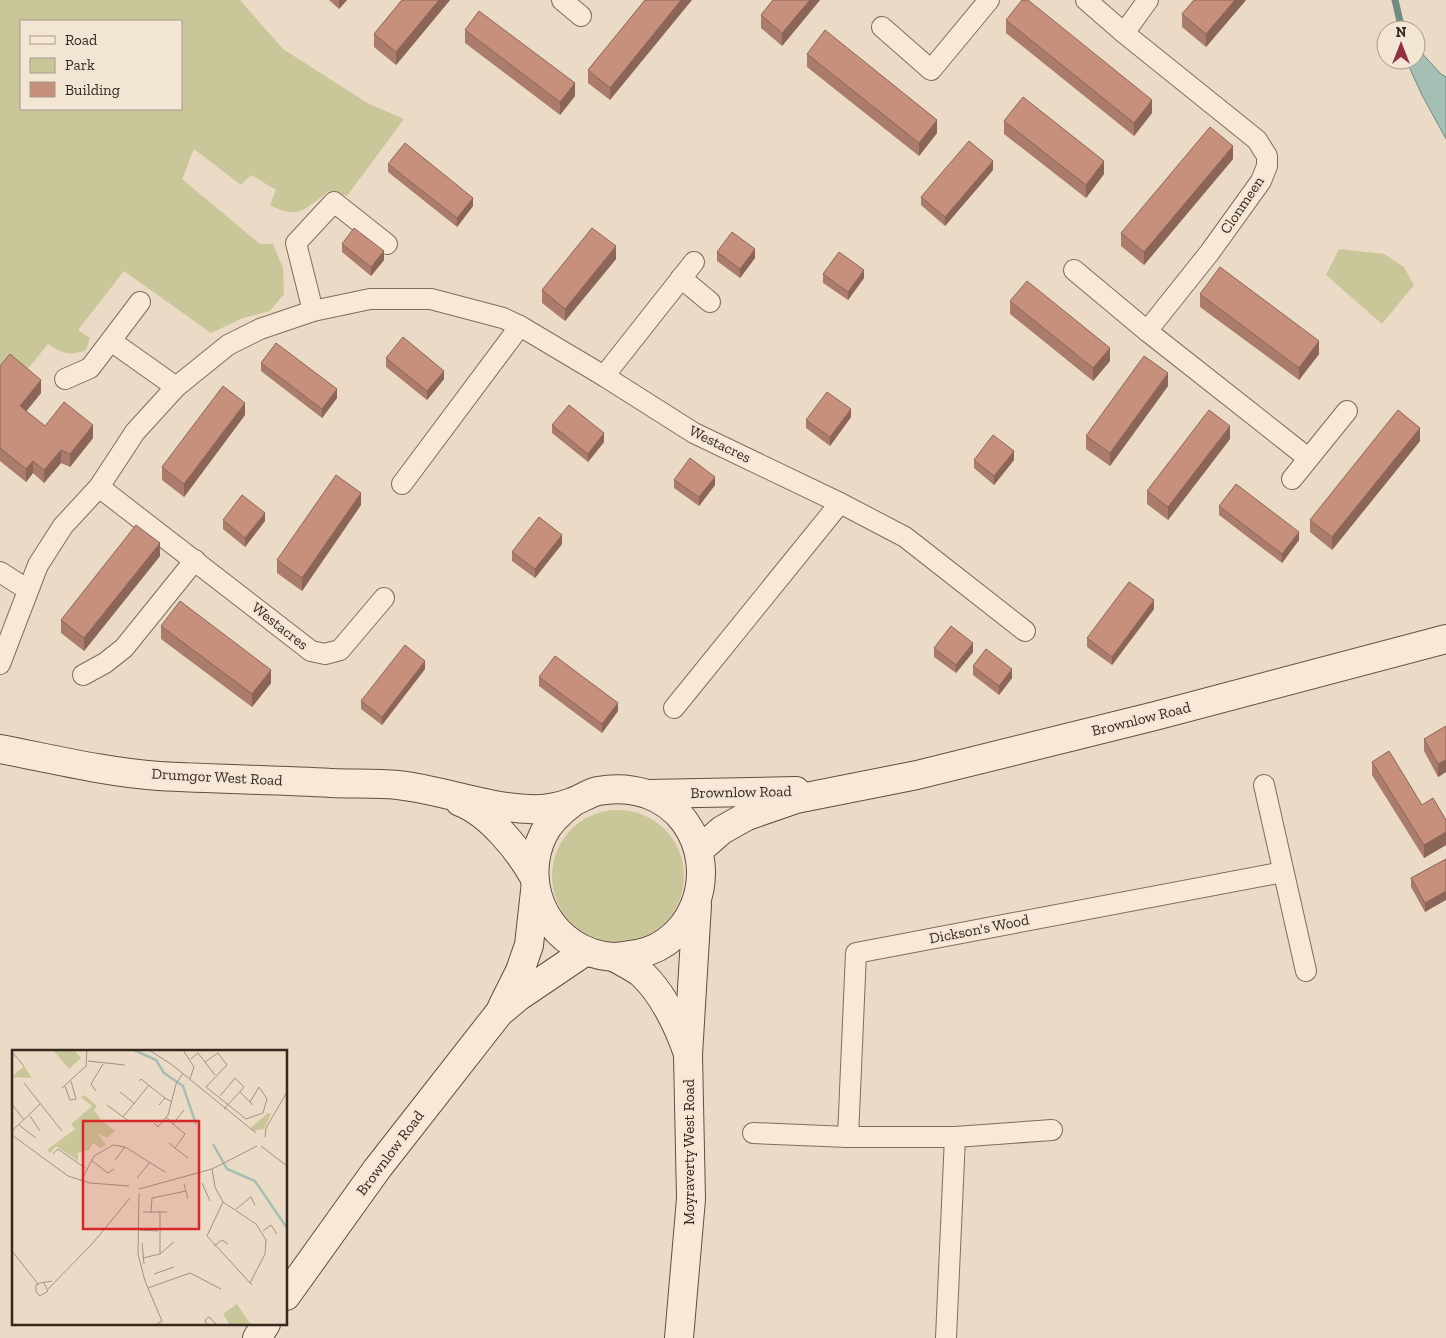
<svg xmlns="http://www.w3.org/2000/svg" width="1446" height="1338" viewBox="0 0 1446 1338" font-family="'Zilla Slab',serif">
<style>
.green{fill:#c9c799;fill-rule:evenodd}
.water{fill:#a6bfb4;stroke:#6e8c80}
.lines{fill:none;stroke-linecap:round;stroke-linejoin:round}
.stream{stroke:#6e8c80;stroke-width:7}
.street-casing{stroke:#856b5c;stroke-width:22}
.secondary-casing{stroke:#674d3f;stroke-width:30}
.street{stroke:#f7e8d7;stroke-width:20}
.secondary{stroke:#f7e8d7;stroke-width:28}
.wall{fill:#ab7c6c}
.shaded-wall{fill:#8b6558}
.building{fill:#c7907d;stroke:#8b6558}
.labels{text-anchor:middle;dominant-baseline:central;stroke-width:4;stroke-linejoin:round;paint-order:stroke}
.street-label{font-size:15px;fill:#36271f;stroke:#f3e5d4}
.inset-river{fill:none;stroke:#a6bfb4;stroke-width:2.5}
.inset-road{fill:none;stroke:#a39283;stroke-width:1}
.view{fill:#d62828;fill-opacity:0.15;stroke:#d62828;stroke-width:2.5}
.inset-edge{fill:none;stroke:#36271f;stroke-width:2.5}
</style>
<rect width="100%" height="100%" fill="#ebdac5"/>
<g class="green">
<path d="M0,0H240L283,49L369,104L404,119L347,196L328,191C306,209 298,220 270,205L276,190L251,175L241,185L194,149C188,160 188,168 182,179L260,244H273L283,268L284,294L270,311L243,318L211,333L124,271L78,330L90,338L86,350C69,356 63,354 48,344L26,371L0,369ZM21,21H181V109H21Z"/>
<path d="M1339,249L1384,254L1404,267L1414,285L1382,324L1326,275Z"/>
<circle cx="618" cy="876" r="66"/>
</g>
<path class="water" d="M1416,47L1441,74L1446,77V139L1422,95L1406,60H1416Z"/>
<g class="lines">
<path class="stream" d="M1395,0L1402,30"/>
<g class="street-casing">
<g id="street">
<path d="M562,0L581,16"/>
<path d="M1086,0L1124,33L1148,0"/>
<path d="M882,27L931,70L989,0"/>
<path d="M1074,270L1147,331L1210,252L1261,181L1267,166V156L1257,140L1124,33"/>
<path d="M681,278L710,302"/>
<path d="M313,311L296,243L334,202L387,244"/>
<path d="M1147,331L1308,458"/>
<path d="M111,341L176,387"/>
<path d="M604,376L694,262"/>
<path d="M65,379L90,368L140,302"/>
<path d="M1292,479L1347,411"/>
<path d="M402,484L520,326"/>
<path d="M99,487L311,651L325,654L340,650L384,598"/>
<path d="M0,572L28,590"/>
<path d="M0,664L38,565L63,526L99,487L135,432L176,387L228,345L260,329L313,311L370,299H431L503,318L520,326L604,376L694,433L840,503L905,537L1025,631"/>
<path d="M83,675L105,663L124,648L195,560"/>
<path d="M674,708L840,503"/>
<path d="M1264,785L1306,971"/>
<path d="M753,1133L848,1137H955L1052,1130"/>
<path d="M848,1137L856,953L1283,872"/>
<path d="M946,1338L955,1137"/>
</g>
</g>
<g class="secondary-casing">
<g id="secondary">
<path d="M0,749C52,759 105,772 159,776C216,779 274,780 331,783C353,784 376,783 398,785C442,790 484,807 529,809C542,810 560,807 572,802C581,799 589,793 598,791C614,788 632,789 647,794C711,817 719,904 666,942C656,949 642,954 630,955C625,956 619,957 613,957C553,953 517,889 543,835C549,822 560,812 572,803"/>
<path d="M648,794L796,791"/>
<path d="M460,802C489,813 518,849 533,875"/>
<path d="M699,850L722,830L747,816L796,799L917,775L1155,716L1446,639"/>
<path d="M614,957C622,962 633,967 641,973C662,992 678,1025 687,1051"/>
<path d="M502,1007L520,971L529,945L535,891"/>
<path d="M286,1296L377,1169L499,1013L518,997L586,951"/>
<path d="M257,1338L266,1324"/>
<path d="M679,1338L691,1199L688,1055L697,905"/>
</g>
</g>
<use href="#street" class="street"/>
<use href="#secondary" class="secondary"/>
</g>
<g class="wall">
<path d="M329,0H347L339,9Z"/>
<path d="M402,0H450L396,65L374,47V34Z"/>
<path d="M645,0L610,100L588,83V70Z"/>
<path d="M773,0H820L782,46L761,28V15Z"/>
<path d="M1194,0H1246L1206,47L1182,27V14Z"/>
<path d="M1006,20L1152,113L1134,136L1006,33Z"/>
<path d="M465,30L575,96L560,115L465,43Z"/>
<path d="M807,54L937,133L919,156L807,67Z"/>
<path d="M1004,121L1104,174L1086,198L1004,134Z"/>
<path d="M1233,159L1144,265L1121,246V233Z"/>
<path d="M388,164L473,206L457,227L388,172Z"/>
<path d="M993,170L945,226L921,205V197Z"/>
<path d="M342,244L384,260L371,276L342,252Z"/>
<path d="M717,252L755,258L740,278L717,261Z"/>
<path d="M616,259L565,321L542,303V290Z"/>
<path d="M823,274L864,278L848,300L823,283Z"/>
<path d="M1200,294L1319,354L1299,380L1200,307Z"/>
<path d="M1010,301L1110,361L1093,381L1010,314Z"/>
<path d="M386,358L444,379L427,400L386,367Z"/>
<path d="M261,363L337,398L322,418L261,371Z"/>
<path d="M0,366L41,393L26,411L45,426L93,438L70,467L61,463L44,483L33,473L26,482L0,461Z"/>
<path d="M1168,386L1110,466L1086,449V436Z"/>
<path d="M245,415L184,497L162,480V467Z"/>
<path d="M851,417L830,446L806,428V420Z"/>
<path d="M552,425L604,442L588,462L552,433Z"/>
<path d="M1230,439L1168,520L1147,504V491Z"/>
<path d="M1420,441L1332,550L1310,532V520Z"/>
<path d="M974,460H1014L994,485L974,468Z"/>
<path d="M674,480L715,485L699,506L674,488Z"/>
<path d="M361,505L302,591L277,573V560Z"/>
<path d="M1219,506L1299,540L1282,563L1219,515Z"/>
<path d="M223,520L265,521L245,547L223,529Z"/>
<path d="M562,544L535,578L512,561V552Z"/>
<path d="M160,556L84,651L61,633V620Z"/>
<path d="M1154,609L1112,665L1087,647V638Z"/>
<path d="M161,626L271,683L252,707L161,639Z"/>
<path d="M934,648L973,652L956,673L934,657Z"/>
<path d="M973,666L1012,678L999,695L973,675Z"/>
<path d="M425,669L382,725L361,709V701Z"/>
<path d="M539,677L618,711L602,733L539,686Z"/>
<path d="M1446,726V772L1438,777L1424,751V739Z"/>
<path d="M1372,762L1422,805L1446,820V845L1424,858L1372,775Z"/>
<path d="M1446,859L1425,912L1411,887V878Z"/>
</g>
<g class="shaded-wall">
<path d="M339,0H347L339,9Z"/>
<path d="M439,0H450L396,65V52Z"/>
<path d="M681,0H692L610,100V88Z"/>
<path d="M810,0H820L782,46V33Z"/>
<path d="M1235,0H1246L1206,47V34Z"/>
<path d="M575,83V96L560,115V102Z"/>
<path d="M1152,100V113L1134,136V123Z"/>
<path d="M937,120V133L919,156V143Z"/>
<path d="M1233,146V159L1144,265V252Z"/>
<path d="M993,161V170L945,226V217Z"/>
<path d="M1104,161V174L1086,198V185Z"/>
<path d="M473,198V206L457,227V218Z"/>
<path d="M616,246V259L565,321V309Z"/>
<path d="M755,249V258L740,278V269Z"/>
<path d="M384,251V260L371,276V267Z"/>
<path d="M864,270V278L848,300V292Z"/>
<path d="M1319,341V354L1299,380V368Z"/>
<path d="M1110,348V361L1093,381V368Z"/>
<path d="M444,371V379L427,400V391Z"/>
<path d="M1168,373V386L1110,466V453Z"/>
<path d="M41,380V393L20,419V406Z"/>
<path d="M337,389V398L322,418V409Z"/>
<path d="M245,403V415L184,497V484Z"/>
<path d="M851,409V417L830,446V437Z"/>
<path d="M93,425V438L70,467V454Z"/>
<path d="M1230,426V439L1168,520V507Z"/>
<path d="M1420,428V441L1332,550V537Z"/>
<path d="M604,433V442L588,462V454Z"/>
<path d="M61,450V463L44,483V470Z"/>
<path d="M1014,451V460L994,485V476Z"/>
<path d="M33,461V473L26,482V469Z"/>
<path d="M715,477V485L699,506V497Z"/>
<path d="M361,493V505L302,591V578Z"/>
<path d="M265,513V521L245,547V538Z"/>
<path d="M1299,532V540L1282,563V554Z"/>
<path d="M562,535V544L535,578V569Z"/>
<path d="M160,543V556L84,651V638Z"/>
<path d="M1154,600V609L1112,665V657Z"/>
<path d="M973,643V652L956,673V665Z"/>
<path d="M425,661V669L382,725V717Z"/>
<path d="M1012,669V678L999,695V686Z"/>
<path d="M271,670V683L252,707V694Z"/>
<path d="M618,703V711L602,733V724Z"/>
<path d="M1446,760V772L1438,777V764Z"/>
<path d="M1446,832V845L1424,858V845Z"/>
<path d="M1446,891V900L1425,912V903Z"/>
</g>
<g class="building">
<path d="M402,0H439L396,52L374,34Z"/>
<path d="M645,0H681L610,88L588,70Z"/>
<path d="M773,0H810L782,33L761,15Z"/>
<path d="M1022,0H1028L1152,100L1134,123L1006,20Z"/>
<path d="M1194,0H1235L1206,34L1182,14Z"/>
<path d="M479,11L575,83L560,102L465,30Z"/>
<path d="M825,30L937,120L919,143L807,54Z"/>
<path d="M1023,97L1104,161L1086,185L1004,121Z"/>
<path d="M1210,127L1233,146L1144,252L1121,233Z"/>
<path d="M969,141L993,161L945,217L921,197Z"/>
<path d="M405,143L473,198L457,218L388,164Z"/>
<path d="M354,228L384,251L371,267L342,244Z"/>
<path d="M592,228L616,246L565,309L542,290Z"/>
<path d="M732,232L755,249L740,269L717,252Z"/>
<path d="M839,252L864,270L848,292L823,274Z"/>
<path d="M1220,267L1319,341L1299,368L1200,294Z"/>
<path d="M1027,281L1110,348L1093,368L1010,301Z"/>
<path d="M403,337L444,371L427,391L386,358Z"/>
<path d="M276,343L337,389L322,409L261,363Z"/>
<path d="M10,354L41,380L20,406L45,426L64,402L93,425L70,454L61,450L44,470L33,461L26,469L0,448V366Z"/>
<path d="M1144,356L1168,373L1110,453L1086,436Z"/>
<path d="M223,386L245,403L184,484L162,467Z"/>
<path d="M827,392L851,409L830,437L806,420Z"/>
<path d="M569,405L604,433L588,454L552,425Z"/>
<path d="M1209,410L1230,426L1168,507L1147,491Z"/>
<path d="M1398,410L1420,428L1332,537L1310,520Z"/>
<path d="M993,435L1014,451L994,476L974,460Z"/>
<path d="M690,458L715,477L699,497L674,480Z"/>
<path d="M336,475L361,493L302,578L277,560Z"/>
<path d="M1236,484L1299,532L1282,554L1219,506Z"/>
<path d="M242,495L265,513L245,538L223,520Z"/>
<path d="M539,517L562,535L535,569L512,552Z"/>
<path d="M136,525L160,543L84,638L61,620Z"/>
<path d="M1129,582L1154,600L1112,657L1087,638Z"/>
<path d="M180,601L271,670L252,694L161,626Z"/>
<path d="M951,626L973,643L956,665L934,648Z"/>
<path d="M405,645L425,661L382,717L361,701Z"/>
<path d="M986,649L1012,669L999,686L973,666Z"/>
<path d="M555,656L618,703L602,724L539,677Z"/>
<path d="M1446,726V760L1438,764L1424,739Z"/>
<path d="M1389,751L1422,805L1433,798L1446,820V832L1424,845L1372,762Z"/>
<path d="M1446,859V891L1425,903L1411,878Z"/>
</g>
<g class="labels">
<g class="street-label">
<text transform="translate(1242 205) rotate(-56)">Clonmeen</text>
<text transform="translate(720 444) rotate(26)">Westacres</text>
<text transform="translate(280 626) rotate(38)">Westacres</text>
<text transform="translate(1141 719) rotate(-14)">Brownlow Road</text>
<text transform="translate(217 777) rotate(3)">Drumgor West Road</text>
<text transform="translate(741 792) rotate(-1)">Brownlow Road</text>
<text transform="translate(979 929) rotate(-11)">Dickson's Wood</text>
<text transform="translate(689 1152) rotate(-90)">Moyraverty West Road</text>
<text transform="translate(390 1153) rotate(-53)">Brownlow Road</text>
</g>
</g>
<g transform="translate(12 1050)">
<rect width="275" height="275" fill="#ebdac5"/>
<path d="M41,0H62L69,8L57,19ZM12,16L20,28L0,27V23L2,25ZM72,45L85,56L82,60L89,70L103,81L95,88L86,83L94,95L88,98L81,93L77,100L66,103V111L44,96L38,103L35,100L63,79L59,74L80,56L69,47ZM256,63L259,64L252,79L241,81L238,78ZM225,254L239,275H218L211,264Z" fill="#c9c799"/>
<path class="inset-river" d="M122,0L144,10L152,23L171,36L184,74M201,94L215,119L243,131L275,178"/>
<path class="inset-road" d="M137,0L159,14L244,83M171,0L182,17L178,29M0,2L12,16M179,9L186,3L193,12M76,11L113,15M203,25L193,12L206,3L215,15L194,37L234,69L251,63L255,49L247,37L238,52M127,31L129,29L153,48M12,33L50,81M53,36L58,50L64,49L59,31M50,38L74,16L75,0M84,41L79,34L91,14M108,42L123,54M228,42L241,55M208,46L223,28L232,37L212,59M0,54L12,70M95,55L118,72M147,55L153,48L160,52M18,66L28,81M111,67L137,35M154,67L161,74L172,60M142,73L146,77L156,65L164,34L171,23M7,75L24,88M0,81L28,54M0,85L56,126L78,133L117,136M253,87L254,78L275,42M157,93L163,98L173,84L161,74M249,96L275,116M163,98L176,108M41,104L46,99L73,118M79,110L96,123L102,119M103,110L113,97M200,119L203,137L211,152L244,174L254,190L253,204L238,233M125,128L138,112M69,131L82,106L101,95L113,97L153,122M190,133L198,151M172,134L176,149M127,139L200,119L245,96M127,143L126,204L133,231L150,271L143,275M211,152L195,186L240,235M224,159L239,147L243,155M131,162H155M139,162L140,148L174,141M148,162V204M127,180L146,181M251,181L259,175L265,184M130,193L132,214M202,196L210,190L216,194M0,201L26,234M131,208L148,204L162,192M142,224L162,217M32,233L36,241L28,246L24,242V235L28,233L40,231M136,238L178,223L209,239M36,239L80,194L118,148M195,275L193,270L197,267L205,275"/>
<path class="view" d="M71,71H187V179H71Z"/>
<rect width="275" height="275" class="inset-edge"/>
</g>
<rect x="20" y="20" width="162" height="90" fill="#f3e5d4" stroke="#a7998c"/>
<rect x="30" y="36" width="25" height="8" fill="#f7e8d7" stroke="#a7998c"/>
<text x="65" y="45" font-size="15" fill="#36271f">Road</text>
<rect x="30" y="58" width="25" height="15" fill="#c9c799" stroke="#a7998c"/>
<text x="65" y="70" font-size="15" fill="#36271f">Park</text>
<rect x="30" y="82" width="25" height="15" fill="#c7907d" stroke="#a7998c"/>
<text x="65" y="95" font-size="15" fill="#36271f">Building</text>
<g transform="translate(1401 45)"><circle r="24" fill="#f3e5d4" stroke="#a7998c"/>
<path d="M0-4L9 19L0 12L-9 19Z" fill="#903040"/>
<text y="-8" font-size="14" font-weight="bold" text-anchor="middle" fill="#36271f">N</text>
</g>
</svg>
